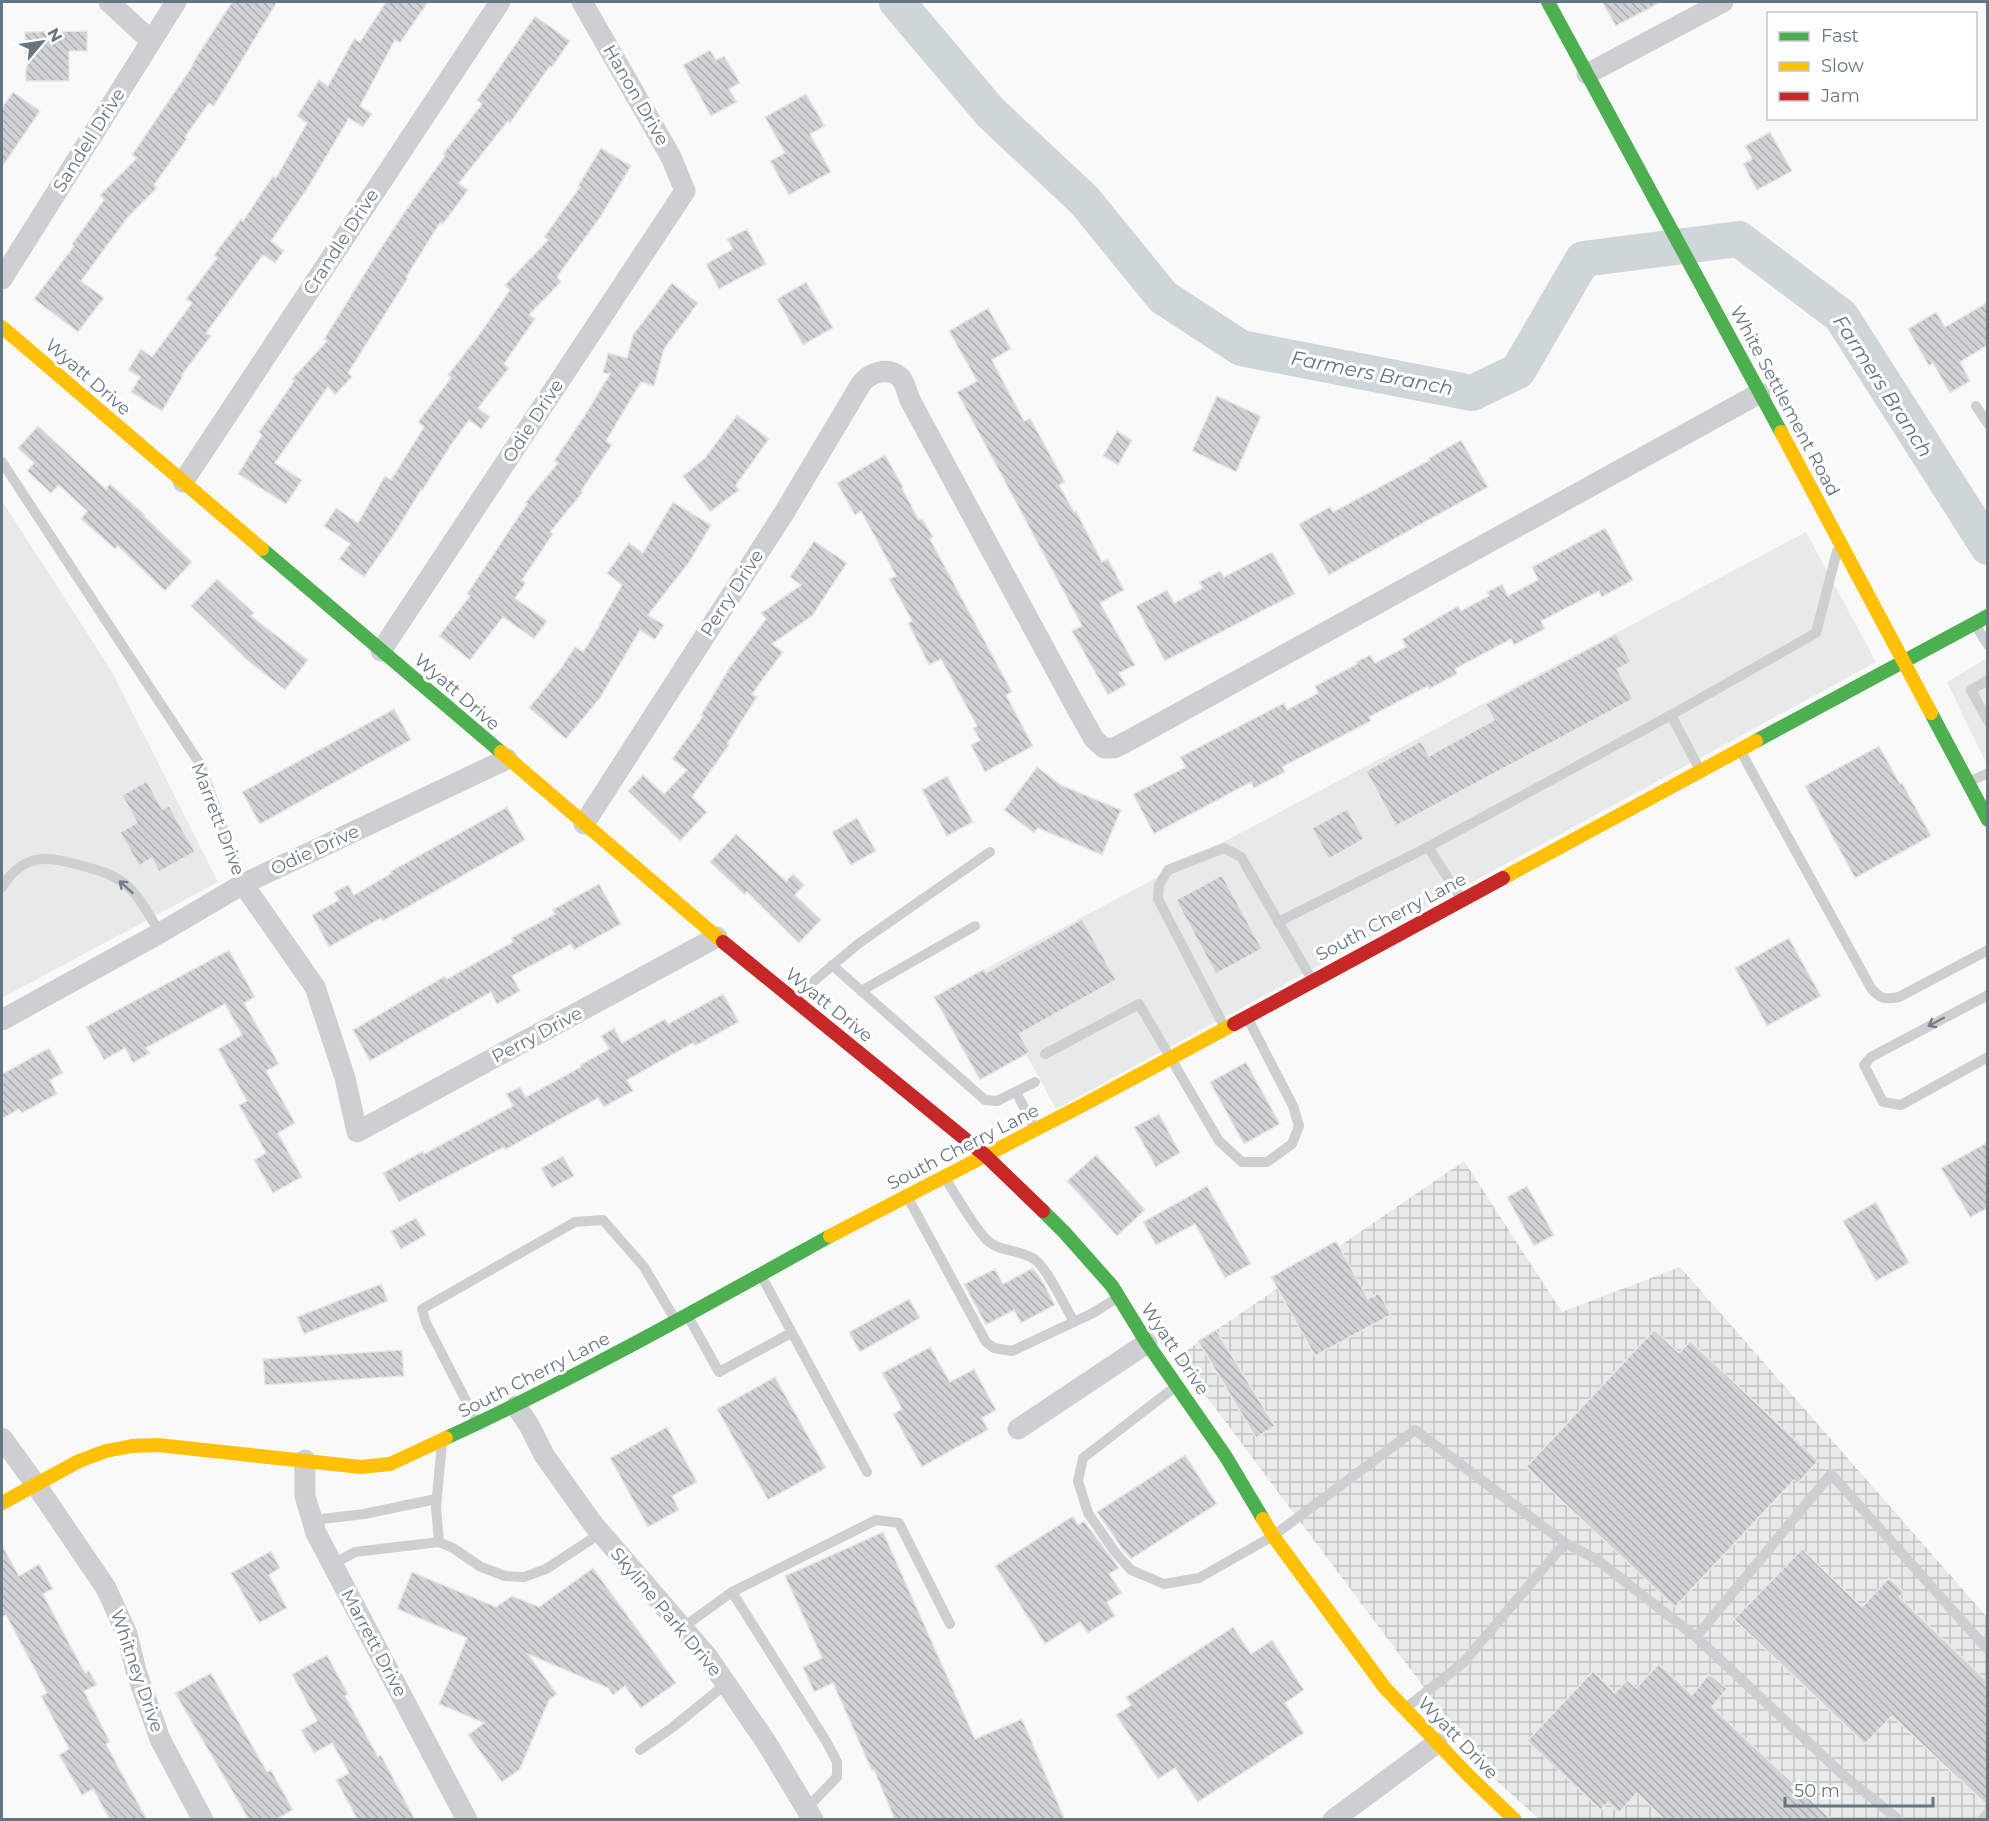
<svg xmlns="http://www.w3.org/2000/svg" width="1989" height="1821" viewBox="0 0 1989 1821" font-family="Montserrat,sans-serif">
<style>
.built{fill:#e8e9e9}
.industrial{fill:url(#industrial-grid)}
.lines{fill:none;stroke-linecap:round;stroke-linejoin:round}
.river{stroke:#ced6d9;stroke-width:36}
.building{fill:url(#building-back-hatch);stroke:#e8e8e8;stroke-width:1.5}
.lane{stroke:#cecfd0;stroke-width:10}
.street{stroke:#cecfd0;stroke-width:21}
.fast{stroke:#4caf50;stroke-width:14}
.slow{stroke:#ffc107;stroke-width:14}
.jam{stroke:#c62828;stroke-width:14}
.oneway{stroke:#707f8b}
.labels{text-anchor:middle;dominant-baseline:central;stroke-width:6;stroke-linejoin:round;paint-order:stroke}
.street-label{font-size:18px;fill:#657683;stroke:#fff}
.water-label{font-size:20px;font-style:italic;fill:#60757c;stroke:#fff}
</style>
<defs>
<pattern id="industrial-grid" width="8" height="8" patternUnits="userSpaceOnUse" patternTransform="scale(1.5)"><rect width="8" height="8" fill="#e8e9e9"/><path d="M0 4h8M4 0v8" fill="none" stroke="#c0c1c2"/></pattern>
<pattern id="building-back-hatch" width="6" height="6" patternUnits="userSpaceOnUse" patternTransform="scale(1.5)"><rect width="6" height="6" fill="#d0d2d3"/><path d="M-1 5l2 2M0 0l6 6M5-1l2 2" fill="none" stroke="#acafb1"/></pattern>
</defs>
<rect width="100%" height="100%" fill="#f9f9f9"/>
<g class="built">
<path d="M2,501L111,670L218,882L2,998Z"/>
<path d="M1806,532L1876,662L1056,1109L981,971Z"/>
<path d="M1987,658V765L1947,682Z"/>
</g>
<path class="industrial" d="M1464,1161L1562,1312L1680,1267L1987,1617V1819H1539L1488,1773L1177,1357Z"/>
<g class="lines">
<path class="river" d="M897,2L990,112L1085,201L1163,297L1241,348L1472,393L1518,371L1583,259L1739,239L1841,316L1988,547"/>
</g>
<g class="building">
<path d="M232,2H277L214,106L209,103L185,137L187,139L154,185L157,188L128,217L81,281L104,298L78,332L34,299L74,246L72,244L104,200L100,195L137,158L132,155L193,65L192,64Z"/>
<path d="M386,2H428L400,43L395,40L360,106L372,114L363,127L349,118L307,189L271,241L284,251L275,263L263,255L206,333L211,336L182,375L183,376L162,411L131,392L140,377L128,370L141,349L152,357L192,303L186,299L217,258L214,255L241,219L243,221L273,176L276,178L307,123L297,116L319,80L328,86L354,39L360,42Z"/>
<path d="M1602,2H1661L1616,26Z"/>
<path d="M535,16L570,41L552,67L550,66L510,123L508,121L459,183L468,190L443,224L440,223L406,277L408,278L348,373L352,377L335,395L328,387L275,463L302,480L286,504L238,474L262,435L259,432L294,381L292,379L327,341L324,339L375,257L408,207L445,156L443,154L482,104L477,100Z"/>
<path d="M87,31V51H69V81H26L25,32Z"/>
<path d="M710,50L716,60L724,56L740,83L729,89L737,102L711,116L683,65Z"/>
<path d="M13,92L40,111L2,167V108Z"/>
<path d="M806,94L825,126L810,134L831,172L789,195L770,161L785,153L765,117Z"/>
<path d="M1770,132L1792,171L1757,190L1743,164L1752,159L1745,146Z"/>
<path d="M601,148L631,166L601,216L557,277L561,282L529,315L535,319L504,364L509,368L478,408L490,417L481,429L469,420L451,445L422,491L421,490L393,536L364,577L339,559L350,544L324,526L336,508L358,523L385,476L391,480L424,427L418,422L451,378L448,375L479,335L510,290L505,285L548,240L544,237L580,187L578,186Z"/>
<path d="M747,229L766,264L719,289L706,264L733,249L727,239Z"/>
<path d="M806,282L833,328L803,345L777,299Z"/>
<path d="M672,283L698,303L664,349L654,386L641,382L606,441L612,445L581,491L583,492L550,532L553,534L522,580L526,583L515,598L547,621L534,639L503,617L470,660L439,636L470,596L467,594L527,504L525,503L558,463L554,461L585,415L610,374L603,373L608,353L627,358L633,335Z"/>
<path d="M1988,302V345L1960,362L1970,381L1950,393L1933,363L1929,366L1908,329L1936,312L1945,327Z"/>
<path d="M988,308L1011,349L992,360L1024,421L1030,418L1054,462L1065,482L1059,485L1074,512L1076,511L1102,562L1108,559L1124,590L1100,603L1135,665L1119,673L1126,685L1108,695L1072,631L1082,626L957,392L977,381L949,331Z"/>
<path d="M1217,396L1261,416L1236,472L1192,451Z"/>
<path d="M737,415L769,439L736,485L739,490L710,512L683,476L705,458Z"/>
<path d="M38,426L106,489L110,484L145,515L144,516L192,562L165,591L118,546L115,549L81,519L87,511L59,485L51,493L27,471L34,463L18,448Z"/>
<path d="M1117,431L1132,440L1118,465L1103,456Z"/>
<path d="M1461,440L1488,487L1329,575L1299,524L1330,507L1333,512L1430,460L1429,458Z"/>
<path d="M885,455L903,487L902,488L919,520L922,519L933,537L930,539L1012,692L1006,695L1033,746L985,772L971,745L980,740L973,728L977,726L941,659L929,665L908,623L912,621L889,579L896,576L861,511L855,515L837,483Z"/>
<path d="M673,502L711,525L690,561L648,615L664,625L655,640L640,630L600,698L566,739L529,708L561,668L575,647L583,652L600,625H599L622,585L607,573L629,543L643,553Z"/>
<path d="M1605,528L1633,580L1602,597L1599,591L1541,621L1545,629L1514,645L1511,639L1455,669L1457,674L1429,689L1428,686L1369,717L1371,721L1282,767L1285,772L1254,788L1251,782L1154,834L1133,794L1186,767L1180,757L1284,703L1287,710L1318,693L1315,686L1357,664L1356,662L1370,655L1375,663L1406,647L1402,639L1458,606L1461,611L1489,596L1487,592L1502,584L1508,596L1538,580L1532,567Z"/>
<path d="M814,541L847,563L812,616L772,644L783,652L752,694L757,697L727,744L729,745L692,797L707,812L680,841L628,791L643,775L664,794L687,770L672,759L703,716L701,715L730,667L766,619L761,613L801,585L790,577Z"/>
<path d="M1272,552L1295,594L1165,661L1136,606L1167,590L1174,603L1203,588L1199,582L1220,571L1224,577Z"/>
<path d="M217,579L254,613L251,616L308,660L285,690L247,660L191,606Z"/>
<path d="M1616,634L1631,662L1617,669L1633,699L1396,826L1366,771L1421,741L1429,756L1494,720L1486,704Z"/>
<path d="M394,709L411,740L260,824L242,792Z"/>
<path d="M1879,746L1900,784L1902,783L1931,836L1855,878L1805,786Z"/>
<path d="M1037,767L1061,785L1121,810L1102,855L1038,828L1034,833L1004,810Z"/>
<path d="M947,776L973,822L947,836L922,790Z"/>
<path d="M147,781L162,809L169,806L195,852L159,872L152,858L139,866L120,832L137,823L122,795Z"/>
<path d="M507,807L525,840L383,921L381,918L329,947L312,915L339,900L334,892L348,885L354,895L392,873L391,871Z"/>
<path d="M1347,809L1364,839L1329,859L1312,828Z"/>
<path d="M857,818L876,851L851,865L832,832Z"/>
<path d="M736,834L786,881L793,874L804,885L795,895L821,920L799,943L747,892L745,895L710,862Z"/>
<path d="M1222,875L1262,949L1216,974L1176,900Z"/>
<path d="M599,884L621,924L574,950L571,944L512,976L520,991L497,1004L491,992L370,1061L353,1030L445,976L447,979L513,942L511,938L555,914L552,910Z"/>
<path d="M1082,919L1116,980L1019,1034L1030,1052L980,1080L934,997L984,969L986,973Z"/>
<path d="M1789,938L1821,996L1767,1026L1735,968Z"/>
<path d="M229,950L255,997L244,1003L279,1064L266,1071L295,1123L278,1133L302,1177L273,1193L254,1160L266,1153L239,1105L247,1101L218,1049L242,1035L225,1004L146,1048L150,1053L133,1063L125,1048L104,1060L86,1027Z"/>
<path d="M723,994L739,1022L695,1046L693,1043L627,1080L633,1091L604,1107L598,1098L505,1150L504,1147L399,1202L383,1173L423,1151L424,1154L513,1106L506,1094L520,1087L526,1097L581,1067L580,1065L609,1049L601,1036L614,1028L622,1043L665,1019L668,1024Z"/>
<path d="M49,1048L63,1073L50,1080L57,1094L22,1113L19,1109L2,1119V1074Z"/>
<path d="M1246,1062L1280,1124L1244,1144L1210,1082Z"/>
<path d="M1159,1114L1180,1153L1156,1167L1134,1127Z"/>
<path d="M1988,1142V1208L1970,1217L1941,1168Z"/>
<path d="M1096,1155L1145,1210L1117,1236L1067,1181Z"/>
<path d="M563,1156L574,1176L552,1188L541,1168Z"/>
<path d="M1207,1186L1251,1264L1225,1278L1195,1224L1156,1245L1143,1222Z"/>
<path d="M1527,1186L1554,1235L1534,1246L1507,1197Z"/>
<path d="M1876,1202L1909,1263L1876,1281L1843,1221Z"/>
<path d="M416,1218L426,1235L401,1249L391,1231Z"/>
<path d="M1336,1241L1368,1299L1379,1293L1391,1315L1315,1356L1271,1277Z"/>
<path d="M1033,1268L1043,1282L1055,1305L1021,1323L1014,1310L986,1325L964,1284L995,1269L1003,1284Z"/>
<path d="M381,1284L388,1301L304,1334L297,1317Z"/>
<path d="M909,1299L920,1318L860,1352L849,1332Z"/>
<path d="M1216,1330L1275,1426L1256,1438L1198,1341Z"/>
<path d="M1654,1330L1679,1353L1690,1341L1818,1461L1798,1483L1794,1480L1675,1607L1526,1467Z"/>
<path d="M930,1347L950,1382L974,1369L996,1410L982,1418L988,1430L922,1467L893,1414L902,1409L882,1373Z"/>
<path d="M402,1350L404,1376L265,1385L263,1359Z"/>
<path d="M775,1377L826,1468L768,1500L717,1409Z"/>
<path d="M667,1427L697,1482L672,1496L679,1510L648,1527L610,1458Z"/>
<path d="M1185,1455L1217,1504L1131,1559L1121,1547L1097,1512Z"/>
<path d="M1073,1516L1078,1525L1084,1521L1119,1568L1109,1574L1122,1593L1107,1602L1115,1616L1088,1633L1080,1622L1045,1644L995,1566Z"/>
<path d="M883,1532L975,1739L1022,1719L1065,1820H895L874,1770L872,1771L833,1683L814,1692L803,1667L822,1658L785,1576Z"/>
<path d="M2,1545L19,1576L39,1564L53,1589L43,1594L85,1673L89,1671L97,1685L84,1691L110,1742L106,1744L147,1820H110L93,1789L82,1795L59,1755L69,1749L41,1696L47,1693L6,1615L2,1617Z"/>
<path d="M1802,1549L1862,1607L1889,1578L1904,1592L1899,1597L1988,1682V1806L1892,1716L1865,1744L1734,1619Z"/>
<path d="M271,1551L280,1568L269,1575L287,1608L259,1623L231,1573Z"/>
<path d="M593,1568L676,1683L641,1708L625,1686L613,1695L608,1688L528,1654L557,1694L549,1700L520,1769L502,1782L468,1735L484,1723L439,1704L467,1638L397,1609L412,1572L496,1607L512,1596L539,1607Z"/>
<path d="M1233,1627L1251,1654L1272,1640L1304,1690L1285,1703L1304,1733L1198,1802L1175,1768L1158,1779L1116,1715L1131,1705L1126,1697Z"/>
<path d="M327,1655L348,1694L345,1696L378,1757L381,1755L415,1820H358L336,1780L349,1773L332,1743L314,1753L301,1730L317,1721L292,1674Z"/>
<path d="M1659,1664L1692,1695L1709,1674L1727,1689L1712,1707L1832,1820H1665L1637,1793L1619,1813L1608,1802L1601,1810L1527,1741L1593,1671L1615,1693L1627,1680L1636,1688Z"/>
<path d="M211,1673L267,1772L271,1770L293,1810L275,1820H249L175,1693Z"/>
</g>
<g class="lines">
<g class="lane">
<path d="M1976,406L1988,424"/>
<path d="M2,462L200,764L243,884"/>
<path d="M1976,626L1988,645"/>
<path d="M1988,680L1971,690L1988,721"/>
<path d="M1741,752L1871,988C1880,999 1885,1000 1899,997L1988,950"/>
<path d="M1700,770L1671,715L1816,633L1837,551"/>
<path d="M1969,782L1988,773"/>
<path d="M2,887C24,852 47,856 83,866C98,870 113,874 125,884C140,896 150,917 160,933"/>
<path d="M1462,900L1428,847L1671,715"/>
<path d="M1278,922L1428,847"/>
<path d="M832,965L985,1100L997,1101L1035,1082"/>
<path d="M861,991L975,926"/>
<path d="M1988,995L1871,1057L1864,1065L1883,1102L1901,1105L1988,1057"/>
<path d="M795,997L858,944L990,852"/>
<path d="M1225,1028L1158,899L1159,885L1168,870L1224,848L1241,857L1311,978"/>
<path d="M1045,1054L1139,1004L1219,1141L1242,1162H1267L1292,1144L1299,1126L1293,1106L1248,1019"/>
<path d="M1016,1092L1034,1127"/>
<path d="M945,1178C956,1195 973,1226 987,1240C999,1252 1019,1249 1034,1259C1046,1266 1066,1308 1074,1322"/>
<path d="M907,1196L986,1342L994,1348L1012,1351L1093,1313L1117,1298"/>
<path d="M762,1277L867,1472"/>
<path d="M689,1318L719,1372L791,1333"/>
<path d="M1175,1387L1083,1458L1078,1481L1088,1513L1115,1552L1131,1570L1164,1584L1199,1578L1273,1536L1415,1430L1565,1543L1463,1663L1407,1707"/>
<path d="M477,1422L426,1323L422,1309L575,1222L603,1220L644,1267L676,1321"/>
<path d="M313,1520L364,1514L436,1499"/>
<path d="M439,1542L436,1507L442,1443"/>
<path d="M1565,1543L1596,1559L1696,1637L1842,1774L1899,1820"/>
<path d="M333,1564L355,1552L439,1542L453,1548L481,1567L505,1576L524,1577L546,1569L601,1533"/>
<path d="M732,1592L826,1741L837,1762V1777L807,1808"/>
<path d="M682,1628L732,1592L876,1520L899,1523L950,1624"/>
<path d="M1696,1637L1831,1474L1988,1650"/>
<path d="M640,1750L673,1727L726,1684"/>
<path d="M1982,1820L1988,1813"/>
</g>
<g class="street">
<path d="M109,2L151,41"/>
<path d="M1587,74L1723,2"/>
<path d="M2,279L176,2"/>
<path d="M183,482L500,2"/>
<path d="M381,651L685,191L671,157L582,2"/>
<path d="M584,824L784,513L861,384C869,373 887,366 900,377C905,382 907,393 910,400L1076,707L1094,739L1104,748H1114L1126,742L1760,393"/>
<path d="M243,884L315,987L345,1078L357,1132L717,937"/>
<path d="M2,1020L160,933L243,884L507,759"/>
<path d="M516,1406L529,1425L544,1455L593,1524L707,1656L766,1742L813,1820"/>
<path d="M1018,1429L1147,1343"/>
<path d="M2,1438L36,1485L106,1588L127,1634L136,1671L160,1739L203,1820"/>
<path d="M305,1460V1496L316,1533L467,1820"/>
<path d="M1333,1820L1437,1743"/>
</g>
<g class="fast">
<path d="M1548,2L1781,432"/>
<path d="M262,549L501,752"/>
<path d="M1931,713L1988,820"/>
<path d="M1756,741L1988,616"/>
<path d="M1043,1211L1065,1233L1112,1286L1147,1343L1226,1457L1263,1519"/>
<path d="M446,1438C578,1377 704,1306 830,1236"/>
</g>
<g class="slow">
<path d="M2,327L262,549"/>
<path d="M1781,432L1931,713"/>
<path d="M501,752L723,942"/>
<path d="M1503,878L1756,741"/>
<path d="M830,1236L1083,1105L1234,1024"/>
<path d="M2,1503L79,1461L106,1451L132,1446L158,1445L361,1467L390,1464L446,1438"/>
<path d="M1263,1519L1273,1536L1385,1688L1471,1778L1515,1820"/>
</g>
<g class="jam">
<path d="M723,942L986,1156L1043,1211"/>
<path d="M1234,1024L1503,878"/>
</g>
</g>
<defs><path id="oneway-shaft" d="M-6 0H5M1.5-3L5.5 0L1.5 3" fill="none" stroke-width="1.6" stroke-linecap="round" stroke-linejoin="round" transform="scale(1.5)"/></defs>
<g class="oneway">
<use href="#oneway-shaft" transform="translate(126 887) rotate(-138)"/>
<use href="#oneway-shaft" transform="translate(1936 1022) rotate(152)"/>
</g>
<g class="labels">
<g class="street-label">
<text transform="translate(636 95) rotate(60)">Hanon Drive</text>
<text transform="translate(89 140) rotate(-58)">Sandell Drive</text>
<text transform="translate(341 242) rotate(-57)">Crandle Drive</text>
<text transform="translate(88 377) rotate(41)">Wyatt Drive</text>
<text transform="translate(1785 401) rotate(62)">White Settlement Road</text>
<text transform="translate(533 421) rotate(-57)">Odie Drive</text>
<text transform="translate(732 593) rotate(-57)">Perry Drive</text>
<text transform="translate(457 692) rotate(41)">Wyatt Drive</text>
<text transform="translate(218 819) rotate(69)">Marrett Drive</text>
<text transform="translate(315 850) rotate(-25)">Odie Drive</text>
<text transform="translate(1391 917) rotate(-28)">South Cherry Lane</text>
<text transform="translate(829 1005) rotate(39)">Wyatt Drive</text>
<text transform="translate(537 1035) rotate(-28)">Perry Drive</text>
<text transform="translate(963 1147) rotate(-27)">South Cherry Lane</text>
<text transform="translate(1175 1349) rotate(56)">Wyatt Drive</text>
<text transform="translate(534 1375) rotate(-27)">South Cherry Lane</text>
<text transform="translate(666 1612) rotate(50)">Skyline Park Drive</text>
<text transform="translate(374 1643) rotate(62)">Marrett Drive</text>
<text transform="translate(137 1671) rotate(71)">Whitney Drive</text>
<text transform="translate(1458 1738) rotate(46)">Wyatt Drive</text>
</g>
<g class="water-label">
<text transform="translate(1372 373) rotate(11)">Farmers Branch</text>
<text transform="translate(1883 386) rotate(57)">Farmers Branch</text>
</g>
</g>
<rect width="1989" height="1821" fill="none" stroke="#657683" stroke-width="6"/>
<rect x="1767" y="12" width="210" height="108" fill="#ffffff" stroke="#c1c8cd" stroke-width="1.5"/>
<rect x="1779" y="32" width="30" height="9" fill="#4caf50" stroke="#c1c8cd" stroke-width="1.5"/>
<text x="1821" y="42" font-size="18" fill="#657683">Fast</text>
<rect x="1779" y="62" width="30" height="9" fill="#ffc107" stroke="#c1c8cd" stroke-width="1.5"/>
<text x="1821" y="72" font-size="18" fill="#657683">Slow</text>
<rect x="1779" y="92" width="30" height="9" fill="#c62828" stroke="#c1c8cd" stroke-width="1.5"/>
<text x="1821" y="102" font-size="18" fill="#657683">Jam</text>
<g transform="translate(42 42) rotate(61)" stroke="#ffffff" stroke-width="4.5" paint-order="stroke">
<path d="M0-4.5L10 22L0 15L-10 22Z" fill="#657683"/>
<text y="-9" font-size="16" font-weight="bold" text-anchor="middle" fill="#657683">N</text>
</g>
<path d="M1785 1797v9h148v-9" fill="none" stroke="#657683" stroke-width="3"/>
<text x="1794" y="1797" font-size="18" fill="#657683" stroke="#ffffff" stroke-width="4.5" paint-order="stroke">50 m</text>
</svg>
